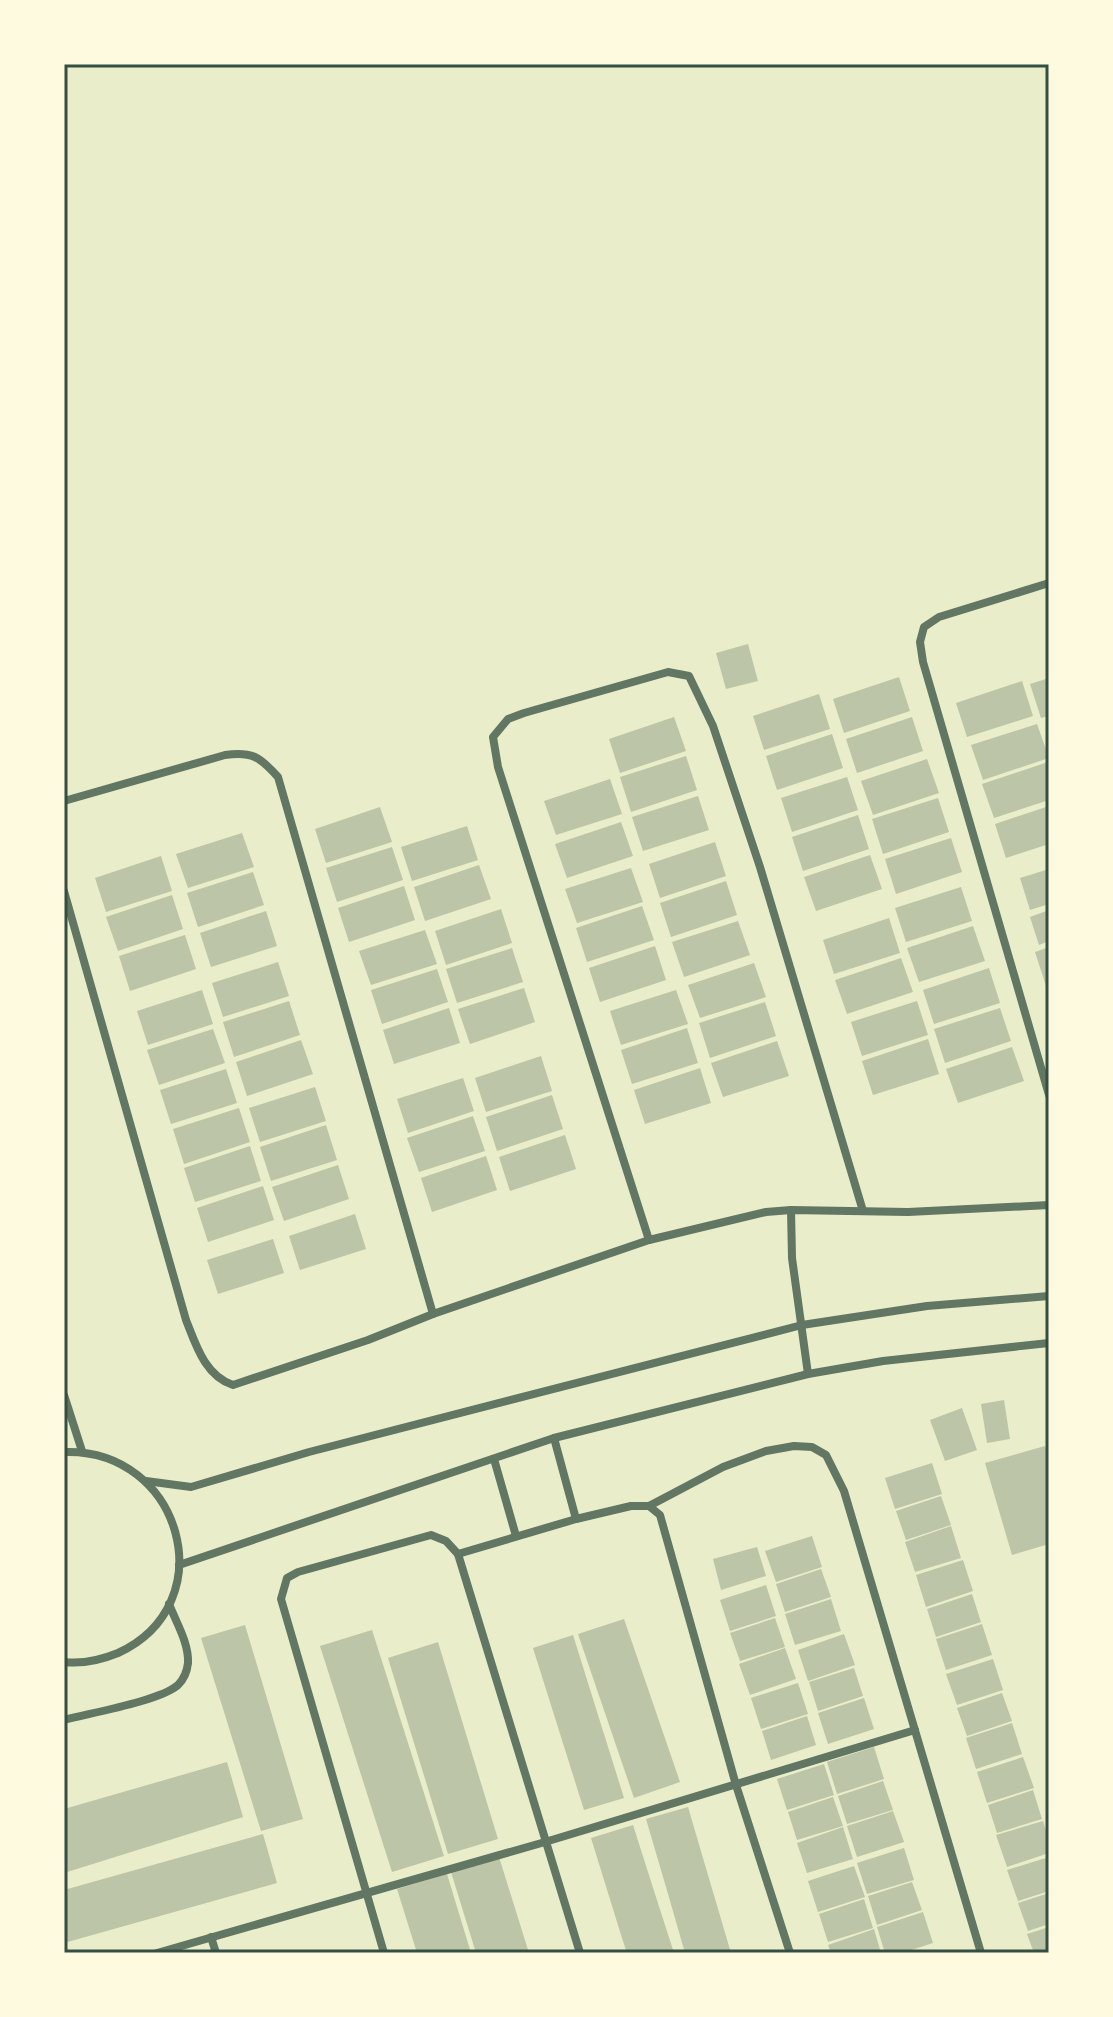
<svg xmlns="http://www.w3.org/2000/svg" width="1113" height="2017" viewBox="0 0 1113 2017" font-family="'PT Sans',sans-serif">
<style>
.building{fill:#bcc5a7}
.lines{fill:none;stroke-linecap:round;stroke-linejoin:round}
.minor{stroke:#617663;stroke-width:8}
.neatline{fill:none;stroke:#344e41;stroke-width:3}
</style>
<rect width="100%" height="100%" fill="#e9edc9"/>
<g class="building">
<path d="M748,644L758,681L726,689L716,653Z"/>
<path d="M899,677L910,711L844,733L833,699Z"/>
<path d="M1049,678V716L1041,718L1030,684Z"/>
<path d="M1022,681L1033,716L967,737L956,703Z"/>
<path d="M819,694L830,729L764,750L753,716Z"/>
<path d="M674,717L686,751L620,773L609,739Z"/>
<path d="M912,717L923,751L857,773L846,739Z"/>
<path d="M1037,724L1049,758L983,780L971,745Z"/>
<path d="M832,734L843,768L777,790L766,756Z"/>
<path d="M686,756L697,790L631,812L620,777Z"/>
<path d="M927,759L939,793L873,815L861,781Z"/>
<path d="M1048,762L1049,800L994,818L982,784Z"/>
<path d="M847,777L858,810L792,832L781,798Z"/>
<path d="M610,779L622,814L556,835L544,801Z"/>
<path d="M698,796L709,830L643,851L632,817Z"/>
<path d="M938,798L949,832L883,854L872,819Z"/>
<path d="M1049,806V844L1006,858L995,824Z"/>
<path d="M380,807L392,842L326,863L315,829Z"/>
<path d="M858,815L869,849L803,871L792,837Z"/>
<path d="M621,822L633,856L567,878L555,844Z"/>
<path d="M467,826L478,860L412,881L401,847Z"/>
<path d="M242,833L254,867L188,888L176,854Z"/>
<path d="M951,838L962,872L896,894L885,859Z"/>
<path d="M715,842L726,876L660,898L649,864Z"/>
<path d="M392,847L403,880L337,902L326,868Z"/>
<path d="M870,855L882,889L816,911L804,877Z"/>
<path d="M161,856L172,891L106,912L95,878Z"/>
<path d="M479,865L491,899L425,921L414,887Z"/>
<path d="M631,868L643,902L577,923L565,889Z"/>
<path d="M1049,869V904L1030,910L1020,878Z"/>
<path d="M253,872L264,905L198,927L187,893Z"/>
<path d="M726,881L737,915L671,937L660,903Z"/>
<path d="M404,886L415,920L349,942L338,908Z"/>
<path d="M961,887L972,921L906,942L895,908Z"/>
<path d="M172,895L183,929L118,951L106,917Z"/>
<path d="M642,906L654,940L587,962L576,928Z"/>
<path d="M501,909L512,943L446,965L435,931Z"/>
<path d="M1049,910V941L1039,945L1030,917Z"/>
<path d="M266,911L277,946L211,967L200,933Z"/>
<path d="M889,918L900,953L834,974L823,940Z"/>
<path d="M738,921L750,955L684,977L672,942Z"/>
<path d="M973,926L985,961L919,982L907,948Z"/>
<path d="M425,930L437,964L371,985L359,951Z"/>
<path d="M185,935L196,969L130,991L119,956Z"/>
<path d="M655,946L666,980L600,1002L589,968Z"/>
<path d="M1049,947V985L1046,986L1035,952Z"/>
<path d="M512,948L523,982L457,1003L446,969Z"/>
<path d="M901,958L913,992L847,1014L835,980Z"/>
<path d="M278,962L289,996L223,1017L212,983Z"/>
<path d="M754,963L766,997L700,1018L688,985Z"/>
<path d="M989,968L1000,1003L934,1024L923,990Z"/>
<path d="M437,969L448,1002L382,1024L371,990Z"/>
<path d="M524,988L535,1022L470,1044L458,1009Z"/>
<path d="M202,990L213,1024L148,1045L137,1011Z"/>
<path d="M676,990L688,1024L621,1045L610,1011Z"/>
<path d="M289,1001L300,1035L234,1057L223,1022Z"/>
<path d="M917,1001L928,1035L862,1056L851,1022Z"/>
<path d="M765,1002L776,1036L710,1058L699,1023Z"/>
<path d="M449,1008L460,1043L394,1064L383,1030Z"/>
<path d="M1000,1008L1011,1041L945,1063L934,1029Z"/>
<path d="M687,1028L698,1063L632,1084L621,1050Z"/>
<path d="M213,1029L225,1063L159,1085L147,1050Z"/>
<path d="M928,1039L939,1074L873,1095L862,1061Z"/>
<path d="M301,1040L313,1074L247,1096L236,1062Z"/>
<path d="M777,1041L789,1076L723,1097L711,1063Z"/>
<path d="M1012,1047L1024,1081L958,1103L946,1069Z"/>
<path d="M541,1056L552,1091L486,1112L475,1078Z"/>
<path d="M700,1068L711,1103L645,1124L634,1090Z"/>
<path d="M226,1069L237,1103L171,1124L160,1090Z"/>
<path d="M463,1078L474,1111L408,1133L397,1099Z"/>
<path d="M315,1087L326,1121L260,1142L249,1108Z"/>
<path d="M552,1095L563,1129L497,1151L486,1117Z"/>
<path d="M239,1108L250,1142L184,1164L173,1129Z"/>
<path d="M473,1116L485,1151L419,1172L407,1138Z"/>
<path d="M326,1125L337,1160L271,1181L260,1147Z"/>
<path d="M565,1135L576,1169L510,1191L499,1157Z"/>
<path d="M250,1146L261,1181L195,1202L184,1168Z"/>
<path d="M486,1156L497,1190L432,1212L421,1178Z"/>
<path d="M338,1165L349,1199L284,1221L272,1187Z"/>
<path d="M263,1186L274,1220L208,1242L197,1208Z"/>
<path d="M355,1214L366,1249L300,1270L289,1236Z"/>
<path d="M273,1239L284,1273L218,1294L207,1260Z"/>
<path d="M1004,1400L1010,1439L987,1443L981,1404Z"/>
<path d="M962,1408L977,1450L945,1461L930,1420Z"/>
<path d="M1045,1446L1049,1458V1544L1012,1555L985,1463Z"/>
<path d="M932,1463L942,1494L895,1509L885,1478Z"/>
<path d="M941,1496L951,1525L906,1540L896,1511Z"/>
<path d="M951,1526L961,1558L915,1572L905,1542Z"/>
<path d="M812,1536L822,1567L776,1582L765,1551Z"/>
<path d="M757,1547L766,1576L721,1590L713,1559Z"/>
<path d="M963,1560L973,1591L926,1607L916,1575Z"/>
<path d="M821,1569L831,1597L785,1612L776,1584Z"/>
<path d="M766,1585L776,1616L730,1631L720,1600Z"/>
<path d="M972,1594L981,1622L936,1637L927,1609Z"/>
<path d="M831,1599L841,1631L795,1645L785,1614Z"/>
<path d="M775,1618L785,1647L740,1661L730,1633Z"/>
<path d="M624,1619L680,1782L634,1798L578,1634Z"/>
<path d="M982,1624L992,1655L946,1670L936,1639Z"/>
<path d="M245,1625L303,1819L261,1831L201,1638Z"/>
<path d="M372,1630L444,1856L392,1872L320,1646Z"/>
<path d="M844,1634L855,1665L808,1681L798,1650Z"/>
<path d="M573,1635L624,1798L584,1810L533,1648Z"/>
<path d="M438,1642L498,1839L448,1854L388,1658Z"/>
<path d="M785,1648L796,1679L750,1695L739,1664Z"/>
<path d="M993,1659L1003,1690L957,1705L946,1674Z"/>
<path d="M854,1668L863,1696L818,1711L809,1682Z"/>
<path d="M798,1683L808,1714L761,1729L751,1698Z"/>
<path d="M1002,1693L1012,1721L967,1736L957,1708Z"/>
<path d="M864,1698L874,1729L828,1744L818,1713Z"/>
<path d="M807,1716L816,1745L771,1760L762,1731Z"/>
<path d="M1012,1723L1022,1754L976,1769L966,1738Z"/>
<path d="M874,1747L884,1779L837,1794L827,1762Z"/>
<path d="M1023,1757L1034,1788L987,1803L977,1772Z"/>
<path d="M227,1762L243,1817L64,1873V1809Z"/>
<path d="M824,1764L834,1795L787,1810L777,1779Z"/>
<path d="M883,1781L893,1810L847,1824L838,1796Z"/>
<path d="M1033,1790L1042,1819L997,1833L988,1805Z"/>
<path d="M833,1797L843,1826L797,1840L788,1812Z"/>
<path d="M688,1807L708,1875L731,1953H685L666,1887L646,1819Z"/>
<path d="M893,1811L904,1842L857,1857L847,1826Z"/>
<path d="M1043,1821L1049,1840V1853L1007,1867L996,1835Z"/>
<path d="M633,1825L655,1894L674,1953H627L622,1938L591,1838Z"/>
<path d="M843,1827L853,1859L807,1873L797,1843Z"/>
<path d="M263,1834L277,1883L64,1943V1890Z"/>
<path d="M904,1848L914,1880L867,1894L857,1863Z"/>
<path d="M499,1857L529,1953H476L451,1872Z"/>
<path d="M1049,1857V1891L1018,1901L1007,1870Z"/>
<path d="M854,1866L865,1897L818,1912L808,1881Z"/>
<path d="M447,1874L471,1953H417L397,1889Z"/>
<path d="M912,1882L922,1910L877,1925L868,1896Z"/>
<path d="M1049,1893V1924L1028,1931L1018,1903Z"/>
<path d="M864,1899L873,1928L828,1942L819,1914Z"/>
<path d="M923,1912L933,1943L902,1953H885L877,1927Z"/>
<path d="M1049,1927V1953H1034L1027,1934Z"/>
<path d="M874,1929L881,1953H831L828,1945Z"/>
</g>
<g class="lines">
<g class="minor">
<path d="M1049,583L939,617L924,627L920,642L923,662L1049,1095"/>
<path d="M64,801L225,755C252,751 260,757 278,777L433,1314"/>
<path d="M64,891L186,1320C196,1345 205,1376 233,1385L368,1340L433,1314L649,1240L766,1212L791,1210L908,1212L1049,1205"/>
<path d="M791,1210L792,1258L808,1374"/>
<path d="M649,1240L498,767L493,737L508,719L524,713L668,672L689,676L713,726L760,867L863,1211"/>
<path d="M64,1395L82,1451"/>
<path d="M554,1438L576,1519"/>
<path d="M64,1452C182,1448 225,1604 118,1653C101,1660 82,1664 64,1662"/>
<path d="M494,1459L516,1536"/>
<path d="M146,1481L191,1487L309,1452L802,1325L927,1306L1049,1296"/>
<path d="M649,1506L660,1515L736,1785L790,1953"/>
<path d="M458,1554L576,1519L631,1506H649L723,1467L766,1451L794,1446L812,1447L826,1455L844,1491L981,1953"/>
<path d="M179,1565L554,1438L808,1374L883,1361L1049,1343"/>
<path d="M64,1720C90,1713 160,1701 178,1685C184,1679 187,1672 188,1663C189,1643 176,1622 169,1604"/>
<path d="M211,1937L216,1953"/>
<path d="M157,1953L545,1842L915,1730"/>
<path d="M384,1953L281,1599L287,1578L298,1572L431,1535L446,1541L458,1554L580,1953"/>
</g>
</g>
<rect width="1113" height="2017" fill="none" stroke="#fefae0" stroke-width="132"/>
<rect x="66" y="66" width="981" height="1885" class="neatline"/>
</svg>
